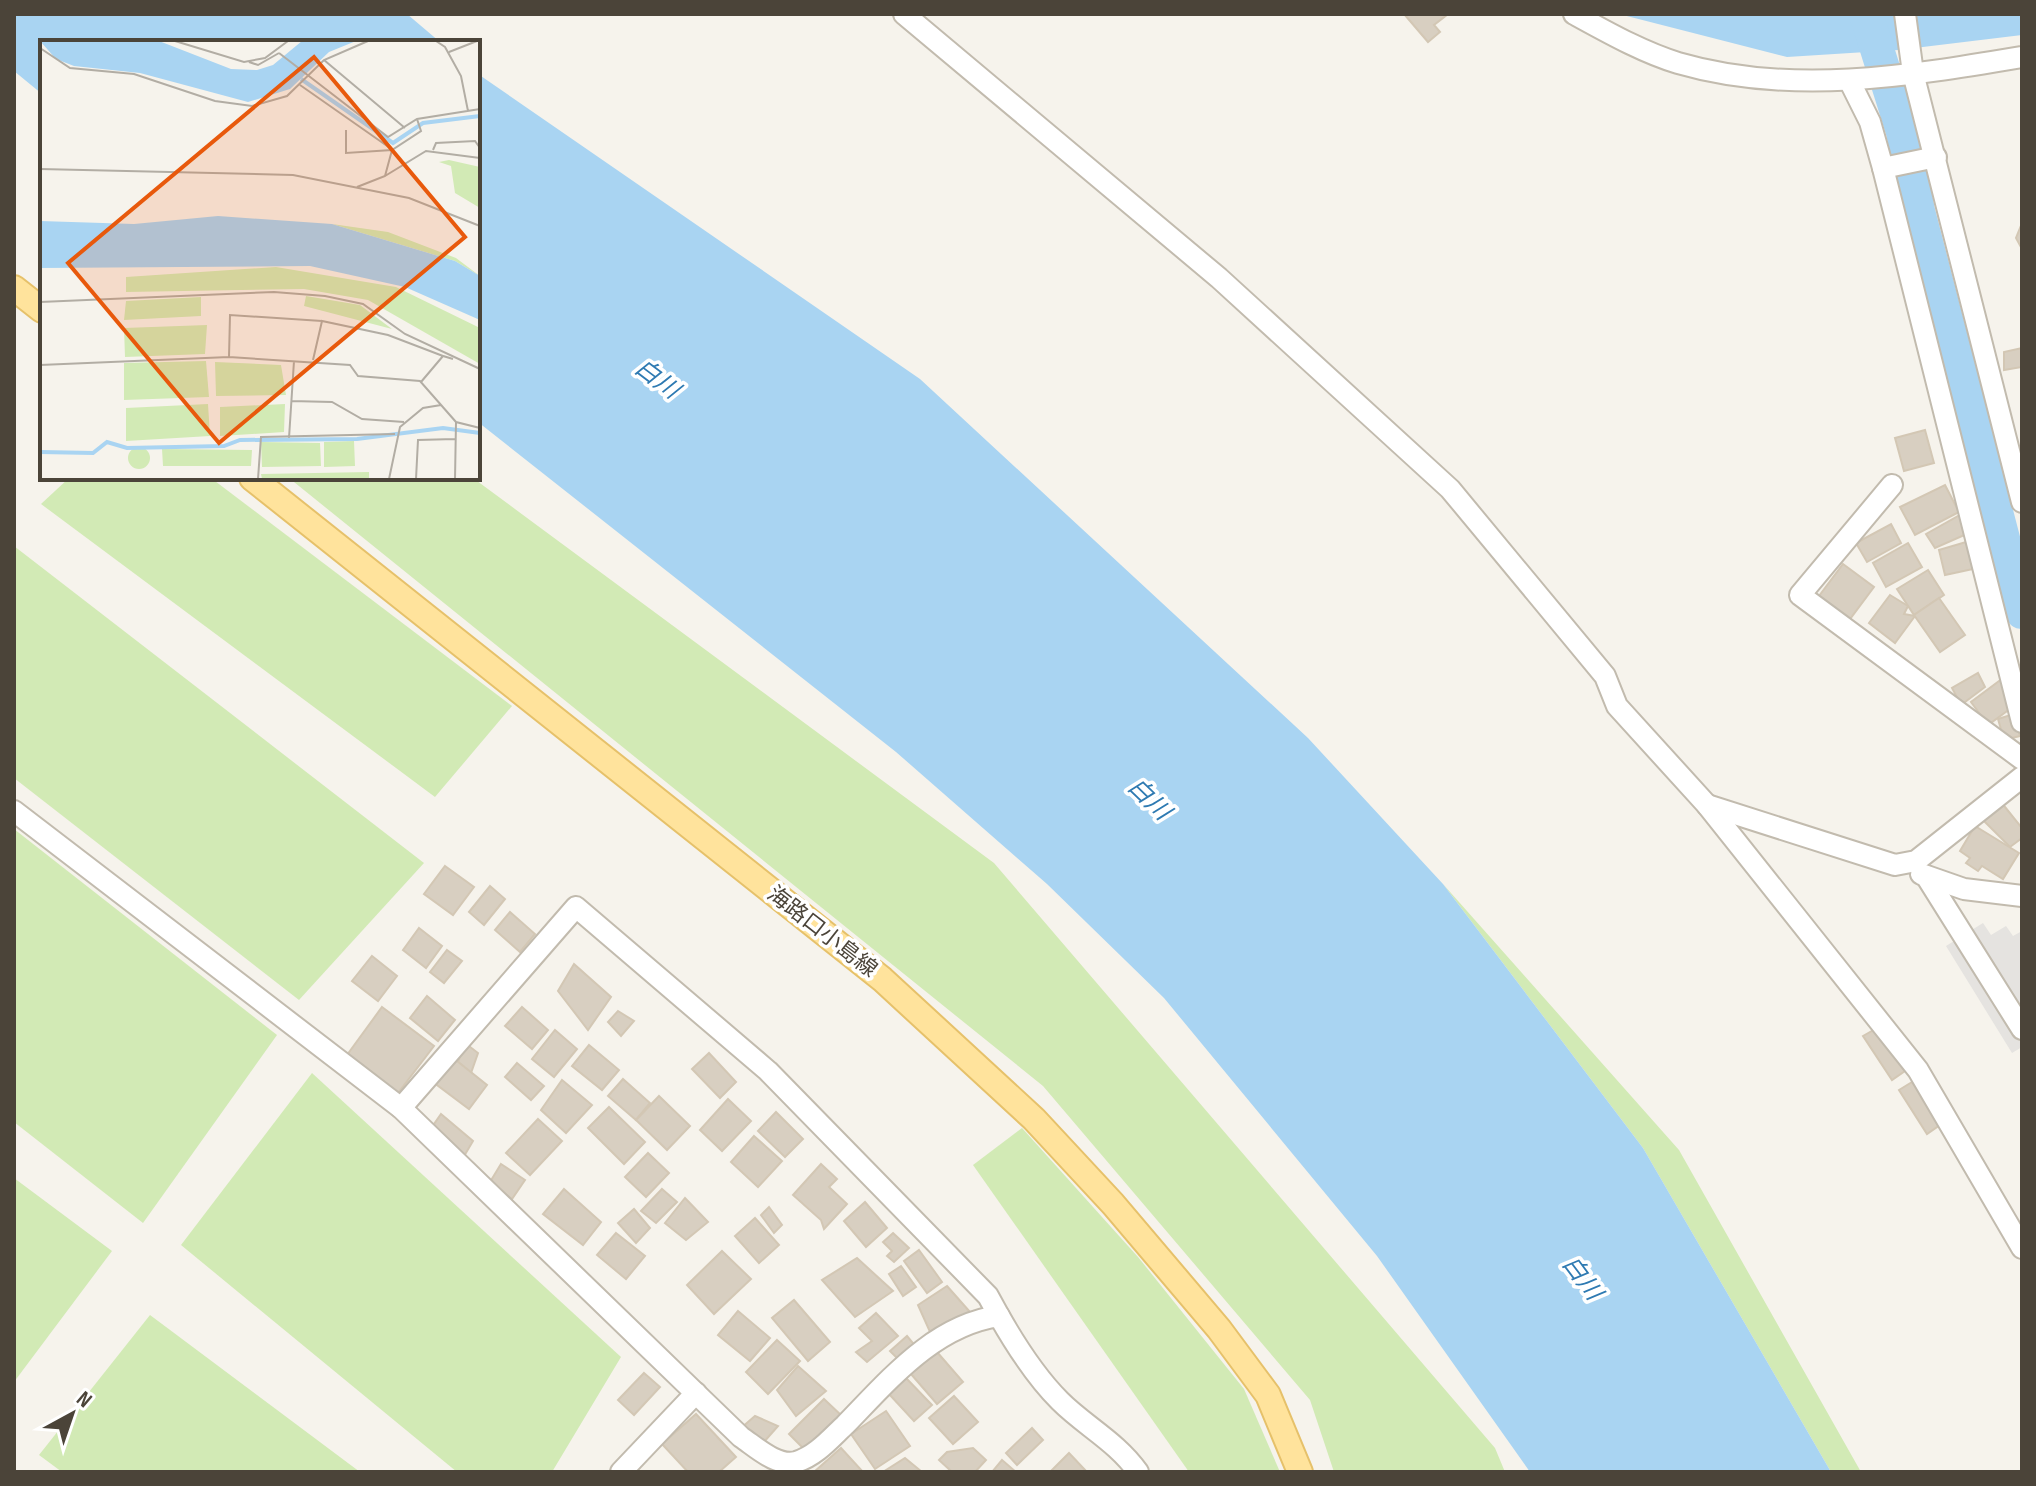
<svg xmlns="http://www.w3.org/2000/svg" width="2036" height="1486" viewBox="0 0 2036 1486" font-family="'Sofia Sans Condensed','Noto Sans JP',sans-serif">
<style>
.green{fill:#d2eab5}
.parking{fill:#e5e3e0}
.water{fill:#a9d4f2}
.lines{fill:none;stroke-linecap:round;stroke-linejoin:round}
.river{stroke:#a9d4f2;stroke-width:34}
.building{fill:#d8cfc1;stroke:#d3c7b4;stroke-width:2}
.minor-casing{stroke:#c2bbae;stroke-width:24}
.major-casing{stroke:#e6c16a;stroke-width:28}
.minor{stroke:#fff;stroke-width:20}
.major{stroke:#ffe39c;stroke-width:24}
.labels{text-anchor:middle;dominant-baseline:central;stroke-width:7;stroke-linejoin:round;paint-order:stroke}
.street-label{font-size:22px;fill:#4b4439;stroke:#fff}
.water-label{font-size:24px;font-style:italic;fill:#2e7ab2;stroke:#fff}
.inset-river{fill:none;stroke:#a9d4f2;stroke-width:4}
.inset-road{fill:none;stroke:#b2ada4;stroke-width:2}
.view{fill:#e8590c;fill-opacity:0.15;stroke:#e8590c;stroke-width:4}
.inset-edge{fill:none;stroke:#4b4439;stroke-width:4}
</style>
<rect width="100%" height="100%" fill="#f6f3ec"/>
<g class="green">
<path d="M69,478H211L512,706L435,797L41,504Z"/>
<path d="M289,478H473L994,863L1495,1448L1505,1472H1334L1310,1400L1043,1086Z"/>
<path d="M14,546L424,863L299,1000L14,778Z"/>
<path d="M14,829L277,1035L143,1223L14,1122Z"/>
<path d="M1443,884L1679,1150L1861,1472H1831L1643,1148Z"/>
<path d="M312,1073L621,1357L552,1472H457L181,1245Z"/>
<path d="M1022,1128L1138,1257L1244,1389L1280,1472H1189L973,1165Z"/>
<path d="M14,1178L112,1251L14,1382Z"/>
<path d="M150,1315L360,1472H62L39,1455Z"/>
</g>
<path class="parking" d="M1983,923L1991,935L2006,926L2013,936L2022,931V1047L2012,1053L1946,946Z"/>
<g class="water">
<path d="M14,14H407L440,42H42V94L14,71Z"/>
<path d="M1619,14H2022V35L1898,50L1787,57Z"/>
<path d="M478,74L920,379L1308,738L1443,884L1643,1148L1831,1472H1530L1377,1256L1164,998L1047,884L896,752L478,422Z"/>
</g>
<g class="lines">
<path class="river" d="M1866,14L1903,132L1918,211L2022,612"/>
</g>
<g class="building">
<path d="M1404,14H1446L1447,15L1434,25L1440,32L1428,42Z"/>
<path d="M2022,223V249L2016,238Z"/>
<path d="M2022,348V367L2004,370V352Z"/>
<path d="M1925,430L1934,463L1904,471L1895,438Z"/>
<path d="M1945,485L1959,512L1915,535L1900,507Z"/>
<path d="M1960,515L1969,533L1935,548L1926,534Z"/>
<path d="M1891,524L1901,543L1867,562L1856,543Z"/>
<path d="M1966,542L1973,569L1945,575L1939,550Z"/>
<path d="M1908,543L1922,567L1886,587L1873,563Z"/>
<path d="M1843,564L1874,587L1850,619L1819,596Z"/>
<path d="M1928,570L1944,595L1914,615L1897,589Z"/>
<path d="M1890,595L1908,606L1904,614L1915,616L1895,643L1869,623Z"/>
<path d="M1939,598L1965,635L1940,652L1914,615Z"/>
<path d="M1978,673L1985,687L1961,705L1952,688Z"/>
<path d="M2003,678L2014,706L1988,725L1971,702Z"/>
<path d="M2014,714L2020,736L2004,740L1998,719Z"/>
<path d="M2001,802L2022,828V838L2010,847L1981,818Z"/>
<path d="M1975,826L2019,853L2003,879L1982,866L1978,871L1966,863L1970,858L1960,851Z"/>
<path d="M445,866L474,887L453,915L424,894Z"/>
<path d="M490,886L505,899L484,925L469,912Z"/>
<path d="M510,912L535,934L520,952L495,930Z"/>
<path d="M419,928L442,946L426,968L403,950Z"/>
<path d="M447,950L462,961L444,983L430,972Z"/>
<path d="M372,956L397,976L378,1001L352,981Z"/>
<path d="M574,964L611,997L588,1030L558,991Z"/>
<path d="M427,996L455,1020L438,1041L410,1018Z"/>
<path d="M382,1007L434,1046L398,1093L347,1055Z"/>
<path d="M522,1007L548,1030L532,1049L505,1026Z"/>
<path d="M618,1011L634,1021L621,1036L608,1022Z"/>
<path d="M1877,1028L1905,1071L1892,1080L1863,1036Z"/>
<path d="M555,1030L577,1049L554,1077L532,1059Z"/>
<path d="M465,1043L478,1053L471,1073L458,1062Z"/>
<path d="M589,1045L619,1070L602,1090L572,1066Z"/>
<path d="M709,1053L736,1082L720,1098L692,1069Z"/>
<path d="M452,1057L487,1085L469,1109L433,1082Z"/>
<path d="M517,1063L544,1086L531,1100L505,1077Z"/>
<path d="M623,1079L650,1103L636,1120L608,1096Z"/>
<path d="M562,1080L592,1105L566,1133L541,1110Z"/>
<path d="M1912,1082L1940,1125L1927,1134L1899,1090Z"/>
<path d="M659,1096L690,1126L667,1150L636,1120Z"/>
<path d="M728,1099L751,1121L722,1151L700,1130Z"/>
<path d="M609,1107L645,1142L624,1164L588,1128Z"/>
<path d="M776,1112L803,1139L785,1157L758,1131Z"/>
<path d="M441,1114L473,1141L463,1158L432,1127Z"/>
<path d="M538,1119L562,1141L530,1175L506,1153Z"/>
<path d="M754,1136L782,1161L758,1187L731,1162Z"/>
<path d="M648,1153L669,1173L646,1197L625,1177Z"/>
<path d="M501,1164L525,1180L512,1199L490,1182Z"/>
<path d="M821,1164L837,1179L829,1187L847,1204L824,1229L821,1220L793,1195Z"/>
<path d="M564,1189L601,1222L583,1245L543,1214Z"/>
<path d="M662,1189L677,1202L656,1223L641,1211Z"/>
<path d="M685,1198L708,1222L686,1240L665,1223Z"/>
<path d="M865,1202L887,1228L866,1247L844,1221Z"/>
<path d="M769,1207L782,1225L774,1233L761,1215Z"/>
<path d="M634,1209L650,1228L636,1243L618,1223Z"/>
<path d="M755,1218L779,1245L759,1263L735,1236Z"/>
<path d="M616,1233L645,1256L626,1279L597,1255Z"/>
<path d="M893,1233L909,1248L894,1262L887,1256L892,1251L883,1242Z"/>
<path d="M919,1250L942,1282L927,1293L904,1261Z"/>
<path d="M722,1251L751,1279L714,1314L687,1285Z"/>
<path d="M857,1258L893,1291L855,1317L822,1280Z"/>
<path d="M901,1266L916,1287L903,1296L889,1274Z"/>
<path d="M947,1286L970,1312L930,1332L918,1305Z"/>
<path d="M794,1300L830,1342L808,1361L772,1318Z"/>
<path d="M738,1311L770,1338L750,1361L718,1335Z"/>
<path d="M876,1313L898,1336L867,1362L856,1352L872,1341L859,1328Z"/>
<path d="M907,1336L917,1348L899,1360L890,1351Z"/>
<path d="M777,1340L800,1361L768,1394L746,1372Z"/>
<path d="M937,1352L963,1382L937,1404L911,1374Z"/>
<path d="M798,1366L826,1391L796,1416L777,1390Z"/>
<path d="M644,1373L660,1387L634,1415L618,1400Z"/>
<path d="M906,1378L932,1405L914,1421L889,1394Z"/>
<path d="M954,1396L978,1422L953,1444L929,1418Z"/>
<path d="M824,1399L842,1416L807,1452L789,1434Z"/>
<path d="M886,1411L910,1446L875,1469L851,1434Z"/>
<path d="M696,1414L736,1457L719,1472H688L662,1444Z"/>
<path d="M755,1416L778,1426L764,1442L741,1428Z"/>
<path d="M1032,1428L1043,1440L1017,1465L1006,1453Z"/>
<path d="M841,1448L863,1472H814Z"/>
<path d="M973,1448L986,1460L975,1472H952L939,1460L947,1452Z"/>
<path d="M1069,1453L1087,1472H1050Z"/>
<path d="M905,1458L922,1472H883Z"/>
<path d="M1002,1460L1016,1472H992Z"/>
</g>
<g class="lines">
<g class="minor-casing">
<g id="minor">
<path d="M904,14L1219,278L1450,489L1605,676L1617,706L1707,805L1918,1070L2022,1248"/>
<path d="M1574,14C1607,32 1642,52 1678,63C1791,96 1909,76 2022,57"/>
<path d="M1905,14L1913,73L2022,502"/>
<path d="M1850,82L1870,122L1883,168L2022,722"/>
<path d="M1883,168L1936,157"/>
<path d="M1892,485L1800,595L2022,759"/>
<path d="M1707,805L1895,865L1916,861L2022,777"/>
<path d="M14,811L401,1108L741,1437C756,1447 777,1467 796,1462C816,1456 831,1438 845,1425C889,1380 934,1325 999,1316C1016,1346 1035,1376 1060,1401C1085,1426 1117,1442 1138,1472"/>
<path d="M1921,874L1964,889L2022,896"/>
<path d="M1926,876L2022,1029"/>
<path d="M401,1108L576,907L768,1071L988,1296L999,1316"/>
<path d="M621,1472L696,1393"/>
</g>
</g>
<g class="major-casing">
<g id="major">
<path d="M14,288L42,310"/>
<path d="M252,478L882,979L1034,1119L1113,1204L1219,1329L1268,1395L1300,1472"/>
</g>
</g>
<use href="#minor" class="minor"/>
<use href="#major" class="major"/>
</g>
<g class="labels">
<g class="street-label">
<text transform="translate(822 932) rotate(38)">海路口小島線</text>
</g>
<g class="water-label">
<text transform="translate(657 379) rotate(37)">白川</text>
<text transform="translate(1149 799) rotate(44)">白川</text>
<text transform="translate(1582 1278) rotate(53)">白川</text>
</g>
</g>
<g transform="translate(40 40)">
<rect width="440" height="440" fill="#f6f3ec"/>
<path d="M409,120L440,127V168L415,153L411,126L399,122ZM292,184L348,192L416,218L440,236L415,221ZM236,227L356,247L440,288V324L328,260L264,249L86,252V237ZM266,256L320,265L352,289L264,266ZM161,257V276L84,280L86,261ZM167,285L165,314L85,317L84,288ZM166,321L169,357L84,360V323ZM175,322L241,325L246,355L176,356ZM168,364L170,396L86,401V368ZM245,364L244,392L180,396V367ZM314,401L315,426L284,427V402ZM221,402L280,403L281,426L222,427ZM88 418a11 11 0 1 1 22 0a11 11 0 1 1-22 0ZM122,409L212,410L211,426H123ZM329,432V439H222L221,434Z" fill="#d2eab5"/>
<path d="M0,1H119L191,29L217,30L233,25L262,1H316L289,12L250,49L208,62L100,33L34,26L16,19ZM178,176L292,184L415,221L440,236V280L365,247L270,226L0,228V181L94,184Z" fill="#a9d4f2"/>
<path class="inset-river" d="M261,39L353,103L383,83L440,76M0,412L53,413L67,402L87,408L184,406L200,400L317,399L403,388L440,393"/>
<path class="inset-road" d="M135,1L204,22L225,18L248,1M396,1L405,7L421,36L428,71M0,8L30,28L94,34L175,61L212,66L247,56L284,20L328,1M409,12L437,1M239,13L348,97L377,79L440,69M284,20L365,88M209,22L218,25L239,13M260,45L350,108M306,90V113L352,110L381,91L377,79M393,110L396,103L435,101L440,108M0,129L253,135L369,158L440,186M345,136L386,111L440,118M317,147L345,136L352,110M0,262L234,252L285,256L323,264L365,294L440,329M189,317L190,275L282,281M273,320L282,281L348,295L403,316M0,325L189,317L310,325L318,336L380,341L416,382L440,388M381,342L403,316L413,319M251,361L292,362L322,379L364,382M249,398L254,321M218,439L221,397L355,394M349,439L360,387L383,368L401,365M376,439L378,400L415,399M415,439L416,382"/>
<path class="view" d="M274,17L425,197L179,403L28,223Z"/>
<rect width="440" height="440" class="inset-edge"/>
</g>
<rect width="2036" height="1486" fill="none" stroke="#4b4439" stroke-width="32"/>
<g transform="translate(72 1414) rotate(40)" stroke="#ffffff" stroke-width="6" paint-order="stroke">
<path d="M0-6L14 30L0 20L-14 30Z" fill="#4b4439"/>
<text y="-12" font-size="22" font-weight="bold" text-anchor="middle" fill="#4b4439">N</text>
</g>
</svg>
